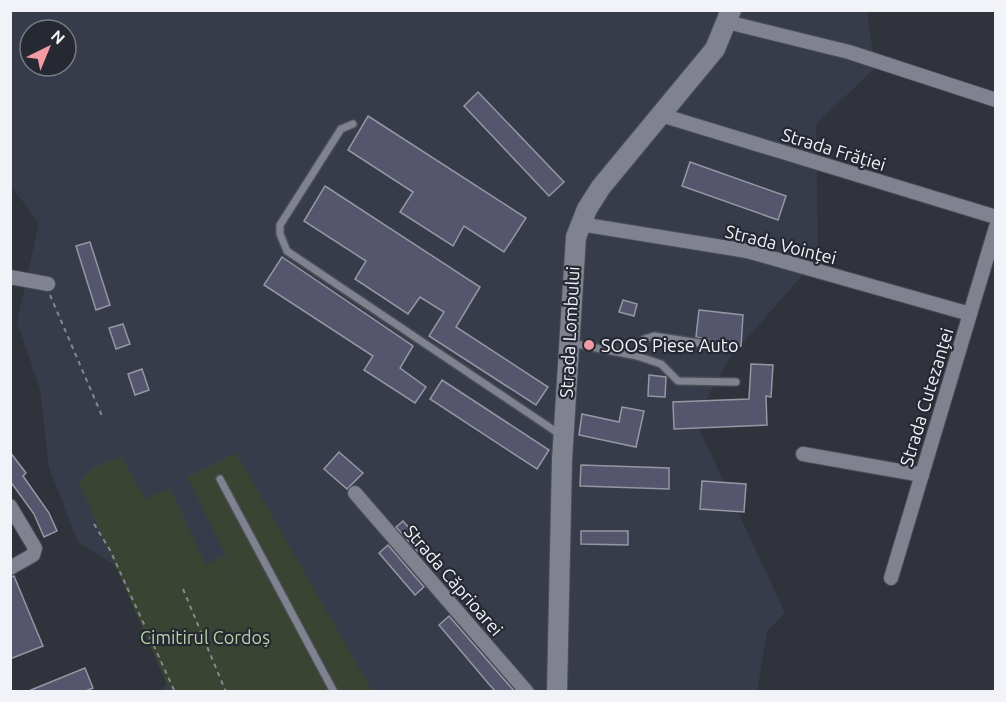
<svg xmlns="http://www.w3.org/2000/svg" width="1006" height="702" viewBox="0 0 1006 702" font-family="Ubuntu,sans-serif">
<style>
.built{fill:#373c4b;fill-rule:evenodd}
.green{fill:#394433}
.building{fill:#55556e;stroke:#9797a3;stroke-width:1.5}
.lines{fill:none;stroke-linecap:round;stroke-linejoin:round}
.lane-casing{stroke:#4c4e56;stroke-width:10}
.street-casing{stroke:#4c4e56;stroke-width:16}
.secondary-casing{stroke:#4c4e56;stroke-width:22}
.path{stroke:#858890;stroke-width:2;stroke-dasharray:4.5 4.5;stroke-linecap:butt}
.lane{stroke:#80838f;stroke-width:7}
.street{stroke:#80838f;stroke-width:14}
.secondary{stroke:#80838f;stroke-width:20}
.poi-dot{fill:#f49aa5;stroke:#262932;stroke-width:2}
.labels{text-anchor:middle;dominant-baseline:central;stroke-width:4.5;stroke-linejoin:round;paint-order:stroke}
.street-label{font-size:18px;fill:#f1f3f9;stroke:#262932}
.poi-label{font-size:18px;fill:#f1f3f9;stroke:#262932;text-anchor:start}
.park-label{font-size:18px;fill:#b4d2a2;stroke:#262932}
</style>
<rect width="100%" height="100%" fill="#30333c"/>
<path class="built" d="M10,11H867L875,68L816,124L818,257L729,359L695,420L785,613L767,631L757,691H160L211,641L132,576L78,542L49,468L40,389L17,322L39,223L11,186ZM30,30H66V66H30Z"/>
<path class="green" d="M236,453L372,691H170L79,483L93,468L121,456L145,499L170,488L206,565L225,555L281,667L187,477Z"/>
<g class="building">
<path d="M478,92L564,182L549,196L464,106Z"/>
<path d="M368,116L526,218L504,252L464,226L453,246L400,212L413,192L348,150Z"/>
<path d="M690,162L786,196L778,220L682,186Z"/>
<path d="M325,186L480,287L456,327L548,387L536,405L429,336L444,312L420,297L408,314L355,279L366,261L304,221Z"/>
<path d="M90,242L110,305L96,310L76,246Z"/>
<path d="M282,257L413,346L400,368L426,387L415,403L364,370L373,356L264,285Z"/>
<path d="M623,300L637,304L634,316L619,312Z"/>
<path d="M699,310L743,315L741,346L696,337Z"/>
<path d="M123,324L130,344L116,349L109,328Z"/>
<path d="M751,364L773,365L771,397L766,396L767,425L674,429L673,402L749,399Z"/>
<path d="M142,369L149,390L135,395L128,374Z"/>
<path d="M649,375L666,377L665,397L648,396Z"/>
<path d="M442,380L549,450L537,469L430,399Z"/>
<path d="M622,407L644,411L636,447L579,435L582,414L619,422Z"/>
<path d="M10,452L26,473L23,476L49,513L57,531L44,537L34,514L10,481Z"/>
<path d="M339,452L363,473L347,489L324,469Z"/>
<path d="M581,465L669,468V489L580,486Z"/>
<path d="M702,481L746,484L744,512L700,509Z"/>
<path d="M403,521L427,548L420,554L396,527Z"/>
<path d="M581,531H628V545L581,544Z"/>
<path d="M388,545L424,587L415,595L379,553Z"/>
<path d="M14,576L43,646L10,659V577Z"/>
<path d="M449,616L515,692H496L488,683L439,625Z"/>
<path d="M85,668L93,688L83,692H26Z"/>
</g>
<g class="lines">
<g class="lane-casing">
<g id="lane">
<path d="M353,124L341,129L280,225V234L287,251L561,435"/>
<path d="M571,343L637,356L644,339L654,336L726,347"/>
<path d="M637,356L661,364L678,381L736,382"/>
<path d="M220,479L334,692"/>
</g>
</g>
<g class="street-casing">
<g id="street">
<path d="M727,22L849,52L996,100"/>
<path d="M661,115L996,217"/>
<path d="M580,224L747,251L970,314"/>
<path d="M10,277L48,284"/>
<path d="M803,454L922,475"/>
<path d="M355,493L527,692"/>
<path d="M10,506L35,548L33,555L10,568"/>
<path d="M891,578L996,227"/>
</g>
</g>
<g class="secondary-casing">
<path id="secondary" d="M557,692L562,460L576,237L587,209L601,187L715,49L731,10"/>
</g>
<g class="path">
<path d="M50,295L102,416"/>
<path d="M94,524L110,550L175,692"/>
<path d="M183,589L226,692"/>
</g>
<use href="#lane" class="lane"/>
<use href="#street" class="street"/>
<use href="#secondary" class="secondary"/>
</g>
<circle class="poi-dot" cx="589" cy="345" r="6"/>
<g class="labels">
<g class="street-label">
<text transform="translate(834 149) rotate(17)">Strada Frăției</text>
<text transform="translate(781 244) rotate(14)">Strada Voinței</text>
<text transform="translate(569 332) rotate(-87)">Strada Lombului</text>
<text transform="translate(926 397) rotate(-73)">Strada Cutezanței</text>
<text transform="translate(454 580) rotate(49)">Strada Căprioarei</text>
</g>
<g class="poi-label">
<text x="601" y="345">SOOS Piese Auto</text>
</g>
<g class="park-label">
<text x="205" y="637">Cimitirul Cordoș</text>
</g>
</g>
<rect width="1006" height="702" fill="none" stroke="#f1f3f9" stroke-width="24"/>
<g transform="translate(48 48) rotate(43)"><circle r="28" fill="#262932" stroke="#777a82" stroke-width="1.5"/>
<path d="M0-4.5L10 22L0 15L-10 22Z" fill="#f49aa5"/>
<text y="-9" font-size="16" font-weight="bold" text-anchor="middle" fill="#f1f3f9">N</text>
</g>
</svg>
